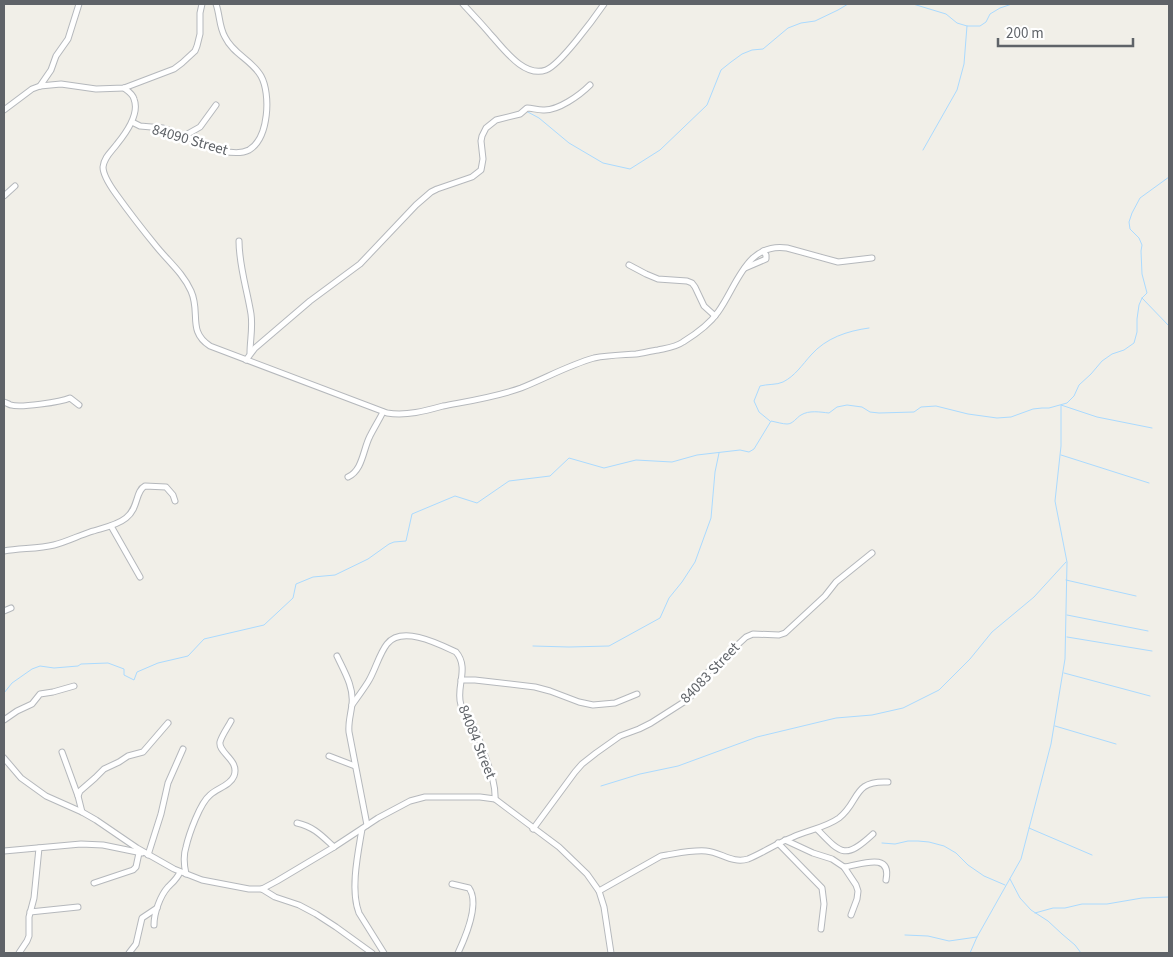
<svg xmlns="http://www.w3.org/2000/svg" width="1173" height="957" viewBox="0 0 1173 957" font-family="'Source Sans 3',sans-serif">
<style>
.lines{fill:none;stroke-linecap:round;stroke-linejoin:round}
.stream{stroke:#aadaff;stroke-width:1}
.minor-casing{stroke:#b5b8bc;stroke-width:7}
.minor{stroke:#fff;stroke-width:5}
.labels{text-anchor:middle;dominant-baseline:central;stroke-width:5;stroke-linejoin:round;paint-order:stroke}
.street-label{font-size:15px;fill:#5f6368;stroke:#fff}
</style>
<rect width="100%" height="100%" fill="#f1efe8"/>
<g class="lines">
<g class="stream">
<path d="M913,4L946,14L957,23L967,26H980L986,22L990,14L1000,8L1012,4"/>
<path d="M526,111L539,118L569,143L603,163L630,169L660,150L707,105L721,70L731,62L742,54L752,50L763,49L788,28L801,23L815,21L838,10L848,4"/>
<path d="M923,150L957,90L964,64L967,26"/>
<path d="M1142,298L1169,326"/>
<path d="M770,421L759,412L754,401L760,386C767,384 777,385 783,382C795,376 802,365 811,355C826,338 847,331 869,328"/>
<path d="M1061,455L1149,483"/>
<path d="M1066,580L1136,596"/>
<path d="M1067,615L1148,631"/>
<path d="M1067,637L1152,651"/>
<path d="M533,646L569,647L609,646L660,618L669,598L682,582L695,562L711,518L715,472L719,453"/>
<path d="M1064,673L1150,696"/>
<path d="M4,693L12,683L32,669L40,666L54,668L78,666L81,664L108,663L124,669V675L134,680L137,672L158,663L188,656L204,639L264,625L293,598L296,584L313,577L335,575L368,559L389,544L394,542L406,541L412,514L455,496L477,503L509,481L550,476L569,458L604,468L636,460L672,462L697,455L740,450L749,452L754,449L771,421C776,422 783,424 787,424C793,424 796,418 801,415C809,410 820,412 829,413L837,407L847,405L862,407L870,412L879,413L914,412L921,407L936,406L968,414L997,418L1011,417L1033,409L1042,408H1049L1067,403L1074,396L1079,385L1091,374L1102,361L1112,354L1124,350L1134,343L1137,332V319L1139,305L1142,298L1147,293L1142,274L1141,251L1142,245L1139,238L1130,229L1129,222L1132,213L1140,198L1169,177"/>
<path d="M1055,726L1116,744"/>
<path d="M601,786L640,774L678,766L757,737L836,718L872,715L903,708L939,690L970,659L992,632L1034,597L1066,562"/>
<path d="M1029,828L1092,855"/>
<path d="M882,843L895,844L908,841H918L929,842L944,846L956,853L968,865L984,876L1005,885"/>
<path d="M1010,879L1020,898L1031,910L1048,921L1062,934L1075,945L1081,953"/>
<path d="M1035,913L1053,908H1065L1082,904H1107L1142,898L1169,897"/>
<path d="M905,935L928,936L949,941L977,937"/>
<path d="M970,953L977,937L1021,859L1051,744L1065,659L1067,562L1055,501L1061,446V405L1097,417L1152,428"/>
</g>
<g class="minor-casing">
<g id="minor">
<path d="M463,4C472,14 482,24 491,35C504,49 524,78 546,70C560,65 595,17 604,4"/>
<path d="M40,86L51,70L56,56L68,39L79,4"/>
<path d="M124,88C128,91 133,94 134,99C140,114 126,133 117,144C112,151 104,157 103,167C103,176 111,187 116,194C129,212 142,229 156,246C168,261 183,273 191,291C201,313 187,331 210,346L387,413C407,416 425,411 443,406C469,401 496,397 521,388C546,378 569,365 594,358C608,355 622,355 636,354C643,353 651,351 658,350C667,348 676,347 683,342C696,334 709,325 718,312C737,286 746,242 787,248L838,262L872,258"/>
<path d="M4,110L32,89L40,86L61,84L96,89L124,88L174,69L182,63L195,51L197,46L200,34V13L202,4"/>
<path d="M132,122L140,126L163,128L223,151C232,153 241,154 249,150C269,138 271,94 261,76C252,60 233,54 225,37C219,27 220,15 216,4"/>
<path d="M184,136L200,127L216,105"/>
<path d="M4,196L15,186"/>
<path d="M239,241C239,266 247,289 251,314C253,328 250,340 250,353"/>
<path d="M629,265L646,274L658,279L687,281L692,283L695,287L704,306L715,316"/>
<path d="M745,268L766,259V255L763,251"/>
<path d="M246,360L255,348L310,301L360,264L416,205L431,192L437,189L472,177L481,170L483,159L481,141L482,136L486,128L496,120L520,114L527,108C532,108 537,110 543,110C558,111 580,95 590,85"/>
<path d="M4,402C5,402 10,405 11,405C20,408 61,402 70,398L79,405"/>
<path d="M348,477C363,470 363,449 370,436C374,428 379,420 383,412"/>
<path d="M111,526L140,577"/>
<path d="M4,551C20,548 38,549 54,545C66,542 78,536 90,532C102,528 116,526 126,518C139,508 135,491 145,486L166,487L173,495L175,501"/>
<path d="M4,611L11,608"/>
<path d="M337,656C344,671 354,687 352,704C351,714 348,722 349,732L367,825"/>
<path d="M461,680H475L535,687L550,691L579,702L593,705L615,703L637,694"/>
<path d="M352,705C357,698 363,690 368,682C375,671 379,654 387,644C402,625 439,644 456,652C470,668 455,688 461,705C464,714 471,720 475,728C478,735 480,743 483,750C488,766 496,782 495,799"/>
<path d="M4,720L17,711L32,704L40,694L53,692L74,686"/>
<path d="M62,752L78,796"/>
<path d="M329,756L355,766"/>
<path d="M4,758L21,778L46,796L82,812L96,820L137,848L174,869L202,880L249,889H262L277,881L334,847L378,818L410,801L425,797H480L495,799L559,847L587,874L599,891L604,907L611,953"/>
<path d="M82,812L78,796L80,791L95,778L104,769L119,762L128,756L143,752L168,723"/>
<path d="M297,823C314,827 321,835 334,847"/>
<path d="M362,829C358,853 350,890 359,913L384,953"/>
<path d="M533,829L575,772L582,764L596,753L620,736L639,729L651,723L687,700L696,691L708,672L746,637L753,634L779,635L785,633L825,596L836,582L872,553"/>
<path d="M817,829C841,854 845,860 873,834"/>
<path d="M785,840L813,853L832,859L844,867L856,885L858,891L857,899L851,915"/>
<path d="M778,843L822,888L824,904L821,929"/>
<path d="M4,851L81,844L103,845L142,853"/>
<path d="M148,855L161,814L168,783L183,749"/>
<path d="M844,867C860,865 892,851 886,880"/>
<path d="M186,874C184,865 183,856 186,847C189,834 200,803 210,795C217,788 230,786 234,776C240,760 218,753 220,742C222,735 228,727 231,721"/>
<path d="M94,883L133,870L136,867L139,853"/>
<path d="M452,884L469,888C480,903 465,938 458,953"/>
<path d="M262,889L275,897L299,905L316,914L336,927L372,953"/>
<path d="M599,891L661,856L667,855C679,853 693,850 706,851C721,852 732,864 748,859C763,853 777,843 793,837C808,830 825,828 839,818C860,802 852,780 888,782"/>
<path d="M30,912L78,907"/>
<path d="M154,925C154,913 160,896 168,887C173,882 177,879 180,872"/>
<path d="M19,953L27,941L29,936V917L34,898L39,848"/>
<path d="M129,953L136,944L142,918L157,908"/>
</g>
</g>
<use href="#minor" class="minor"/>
</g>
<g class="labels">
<g class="street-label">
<text transform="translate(190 140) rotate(16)">84090 Street</text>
<text transform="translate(710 673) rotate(-46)">84083 Street</text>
<text transform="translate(477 742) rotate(68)">84084 Street</text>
</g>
</g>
<rect width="1173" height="957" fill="none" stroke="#5f6368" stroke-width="10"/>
<path d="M998 38v8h135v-8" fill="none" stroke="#5f6368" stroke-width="2.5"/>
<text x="1006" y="38" font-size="15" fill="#5f6368" stroke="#ffffff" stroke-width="4" paint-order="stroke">200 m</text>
</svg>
